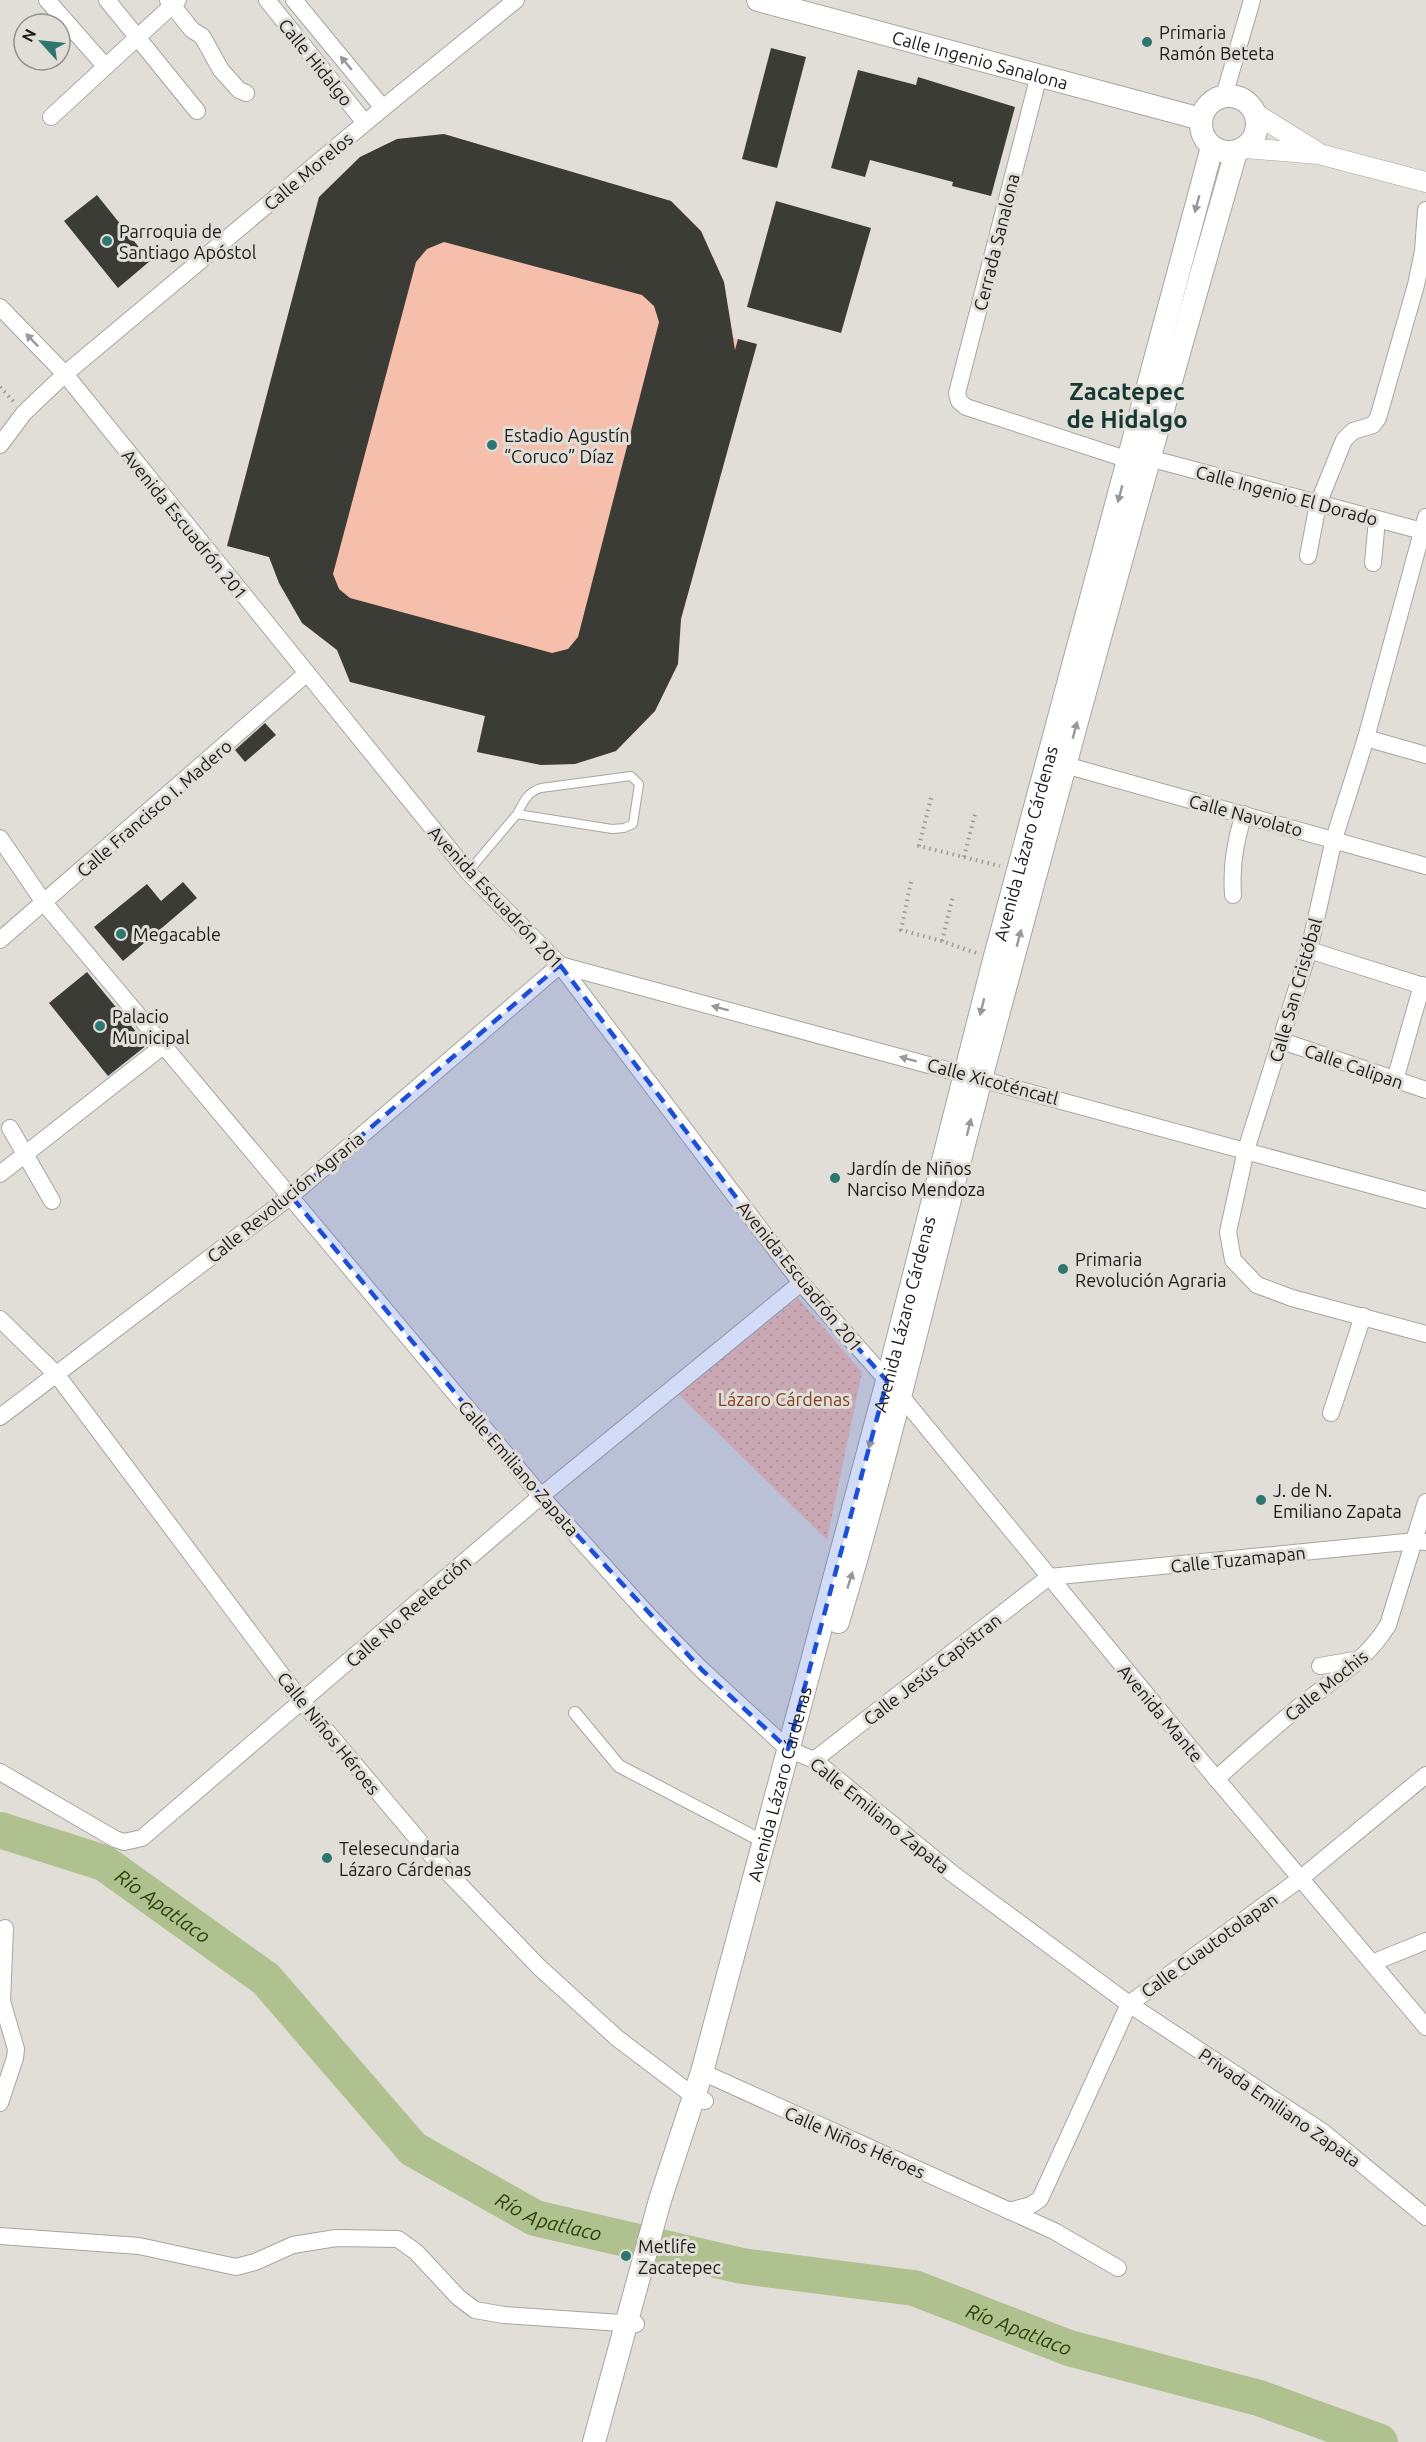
<svg xmlns="http://www.w3.org/2000/svg" width="1426" height="2442" viewBox="0 0 1426 2442" font-family="Ubuntu,sans-serif">
<style>
.grass{fill:url(#grass-dots)}
.pitch{fill:#f6bfab}
.lines{fill:none;stroke-linecap:round;stroke-linejoin:round}
.river{stroke:#aec18e;stroke-width:36}
.building{fill:#3c3c36;fill-rule:evenodd}
.service-casing{stroke:#a8a59e;stroke-width:10}
.pedestrian-casing{stroke:#a8a59e;stroke-width:14}
.minor-casing{stroke:#a8a59e;stroke-width:18}
.tertiary-casing{stroke:#a8a59e;stroke-width:21}
.secondary-casing{stroke:#a8a59e;stroke-width:24}
.path{stroke:#9c9a94;stroke-width:4;stroke-dasharray:1.5 4.5;stroke-linecap:butt}
.service{stroke:#fff;stroke-width:8}
.pedestrian{stroke:#fff;stroke-width:12}
.minor{stroke:#fff;stroke-width:16}
.tertiary{stroke:#fff;stroke-width:20}
.secondary{stroke:#fff;stroke-width:22}
.oneway{fill:#999898}
.marked{fill:#1d4ed8;fill-opacity:0.2;stroke:#1d4ed8;stroke-width:4.5;stroke-dasharray:12 8;stroke-linejoin:round}
.poi-dot{fill:#2e7670;stroke:#e1ded7;stroke-width:2}
.labels{text-anchor:middle;dominant-baseline:central;stroke-width:6;stroke-linejoin:round;paint-order:stroke}
.poi-label{font-size:18px;fill:#1c1b19;stroke:#e1ded7;text-anchor:start}
.street-label{font-size:18px;fill:#1c1b19;stroke:#e1ded7}
.park-label{font-size:18px;fill:#844024;stroke:#e1ded7}
.water-label{font-size:20px;font-style:italic;fill:#304006;stroke:#e1ded7}
.district-label{font-size:24px;font-weight:bold;fill:#163834;stroke:#e1ded7}
</style>
<defs>
<pattern id="grass-dots" width="8" height="8" patternUnits="userSpaceOnUse" patternTransform="scale(1.5)"><rect width="8" height="8" fill="#f6bfab"/><path d="M2 2h.1M6 6h.1" fill="none" stroke="#d2a493" stroke-width="1.8" stroke-linecap="round"/></pattern>
</defs>
<rect width="100%" height="100%" fill="#e1ded7"/>
<path class="grass" d="M798,1298L862,1372L827,1540L678,1394Z"/>
<path class="pitch" d="M444,134L671,201L701,231L724,282L733,338L757,344L681,619L678,664L655,711L616,751L575,764L541,765L477,752L485,716L350,682L337,650L302,623L279,583L269,557L227,546L319,197L360,157L397,139Z"/>
<g class="lines">
<path class="river" id="s1" d="M0,1830L104,1863L266,1979L413,2149L535,2218L742,2266L914,2288L1069,2348L1259,2398L1380,2442"/>
</g>
<g class="building">
<path d="M771,48L806,57L777,168L742,159Z"/>
<path d="M858,70L916,85L918,77L1015,107L991,196L952,186L953,182L870,160L865,177L831,168Z"/>
<path d="M444,134L671,201L701,231L724,282L735,350L738,339L757,344L681,619L678,664L655,711L616,751L575,764L541,765L477,752L485,716L350,682L337,650L302,623L279,583L269,557L227,546L319,197L360,157L397,139ZM444,242L642,295L654,306L659,322L578,637L568,649L552,653L350,598L339,589L333,574L416,262L427,249Z"/>
<path d="M97,195L150,261L118,288L64,221Z"/>
<path d="M776,201L871,228L841,333L747,307Z"/>
<path d="M265,723L276,735L245,762L235,750Z"/>
<path d="M183,882L197,898L123,961L94,927L147,884L161,901Z"/>
<path d="M87,972L147,1045L108,1076L49,1003Z"/>
</g>
<g class="lines">
<g class="service-casing">
<path id="service" d="M468,872L517,814L612,829L624,828L633,824L639,784L631,776L541,788C527,792 523,803 517,814"/>
</g>
<g class="pedestrian-casing">
<path id="pedestrian" d="M575,1713L619,1766L762,1841"/>
</g>
<g class="minor-casing">
<g id="minor">
<path d="M47,0L105,66"/>
<path d="M107,0L197,111"/>
<path d="M168,0L192,30L202,36L221,70L239,90L246,93"/>
<path d="M267,0L365,123"/>
<path d="M294,0L383,108"/>
<path d="M1039,75L957,393L959,401L966,407L1129,460"/>
<path d="M1224,96L1252,0"/>
<path d="M51,117L178,0"/>
<path d="M0,307L65,374L468,872L560,965L801,1283L901,1396L1187,1744L1426,2027"/>
<path d="M0,445L24,413L65,374L383,108L516,0"/>
<path d="M1149,458L1426,532"/>
<path d="M1426,517L1366,738L1334,839L1309,950L1246,1150L1228,1232L1233,1260L1257,1285L1292,1298L1426,1334"/>
<path d="M1308,556L1318,504L1344,440L1353,431L1373,425L1378,418L1416,285L1423,251L1426,210"/>
<path d="M1373,563L1377,520"/>
<path d="M1366,738L1426,755"/>
<path d="M1065,765L1426,866"/>
<path d="M0,838L45,904L541,1496L650,1617L702,1670L788,1749L814,1760L953,1874L1129,2004L1323,2132L1426,2217"/>
<path d="M1233,895C1231,866 1235,841 1244,814"/>
<path d="M0,940L306,674"/>
<path d="M1309,950L1426,987"/>
<path d="M1282,1041L1426,1090"/>
<path d="M1395,1080L1422,985"/>
<path d="M10,1128L52,1201"/>
<path d="M0,1174L163,1046"/>
<path d="M0,1319L57,1375L302,1702L432,1856L539,1967L617,2038L695,2097L705,2101"/>
<path d="M1331,1413L1363,1316"/>
<path d="M0,1417L291,1196L560,965L1426,1200"/>
<path d="M1320,1666L1360,1659"/>
<path d="M814,1760L1049,1577L1416,1541L1426,1542"/>
<path d="M0,1772L115,1839L124,1842L142,1838L541,1496L801,1283"/>
<path d="M1216,1779C1245,1753 1274,1727 1304,1703C1336,1677 1366,1661 1388,1625L1426,1502"/>
<path d="M1372,1963L1426,1941"/>
<path d="M702,2072L1054,2231L1118,2268"/>
<path d="M0,2103L15,2058L16,2049L2,2001L5,1928"/>
<path d="M1009,2211L1031,2205L1040,2199L1129,2004L1300,1879L1426,1775"/>
<path d="M0,2236L139,2246L236,2267L255,2262L293,2245L336,2238L398,2239L416,2252L458,2297L475,2310L504,2315L636,2324"/>
</g>
</g>
<g class="tertiary-casing">
<g id="tertiary">
<path d="M1256,114L1317,152"/>
<path d="M1245,148L1319,154L1426,182"/>
</g>
</g>
<g class="secondary-casing">
<g id="secondary">
<path id="s2" d="M758,0L1201,119"/>
<circle cx="1229" cy="124" r="28"/>
<path d="M838,1622C892,1441 934,1257 982,1075C1064,766 1148,459 1236,152"/>
<path id="s3" d="M594,2442L660,2200L702,2072L887,1381L994,960L1212,147"/>
</g>
</g>
<g class="path">
<path d="M0,387L14,402"/>
<path d="M931,798L919,846L1000,866"/>
<path d="M964,857L975,814"/>
<path d="M911,882L901,930L942,941L976,953"/>
<path d="M942,941L953,896"/>
</g>
<use href="#service" class="service"/>
<use href="#pedestrian" class="pedestrian"/>
<use href="#minor" class="minor"/>
<use href="#tertiary" class="tertiary"/>
<use href="#secondary" class="secondary"/>
</g>
<defs><path id="oneway-solid" d="M-6-.8H1V-3.2L6.5 0L1 3.2V.8H-6Z" transform="scale(1.5)"/></defs>
<g class="oneway">
<use href="#oneway-solid" transform="translate(346 63) rotate(-130)"/>
<use href="#oneway-solid" transform="translate(1197 204) rotate(105)"/>
<use href="#oneway-solid" transform="translate(32 340) rotate(-134)"/>
<use href="#oneway-solid" transform="translate(1120 494) rotate(105)"/>
<use href="#oneway-solid" transform="translate(1075 730) rotate(-75)"/>
<use href="#oneway-solid" transform="translate(1019 938) rotate(-75)"/>
<use href="#oneway-solid" transform="translate(982 1007) rotate(104)"/>
<use href="#oneway-solid" transform="translate(720 1008) rotate(-165)"/>
<use href="#oneway-solid" transform="translate(908 1059) rotate(-165)"/>
<use href="#oneway-solid" transform="translate(969 1127) rotate(-76)"/>
<use href="#oneway-solid" transform="translate(871 1440) rotate(105)"/>
<use href="#oneway-solid" transform="translate(850 1580) rotate(-73)"/>
</g>
<path class="marked" d="M560,965L801,1283L887,1381L788,1749L702,1670L541,1496L291,1196Z"/>
<g class="poi-dot">
<circle cx="1147" cy="42" r="6"/>
<circle cx="107" cy="241" r="6"/>
<circle cx="492" cy="445" r="6"/>
<circle cx="121" cy="934" r="6"/>
<circle cx="100" cy="1026" r="6"/>
<circle cx="835" cy="1178" r="6"/>
<circle cx="1063" cy="1269" r="6"/>
<circle cx="1261" cy="1500" r="6"/>
<circle cx="327" cy="1858" r="6"/>
<circle cx="626" cy="2256" r="6"/>
</g>
<g class="labels">
<g class="poi-label">
<text x="1159" y="32">Primaria<tspan x="1159" dy="21">Ramón Beteta</tspan></text>
<text x="119" y="231">Parroquia de<tspan x="119" dy="21">Santiago Apóstol</tspan></text>
<text x="504" y="435">Estadio Agustín<tspan x="504" dy="21">“Coruco” Díaz</tspan></text>
<text x="133" y="934">Megacable</text>
<text x="112" y="1016">Palacio<tspan x="112" dy="21">Municipal</tspan></text>
<text x="847" y="1168">Jardín de Niños<tspan x="847" dy="21">Narciso Mendoza</tspan></text>
<text x="1075" y="1259">Primaria<tspan x="1075" dy="21">Revolución Agraria</tspan></text>
<text x="1273" y="1490">J. de N.<tspan x="1273" dy="21">Emiliano Zapata</tspan></text>
<text x="339" y="1848">Telesecundaria<tspan x="339" dy="21">Lázaro Cárdenas</tspan></text>
<text x="638" y="2246">Metlife<tspan x="638" dy="21">Zacatepec</tspan></text>
</g>
<g class="street-label">
<text stroke="none"><textPath href="#s2" startOffset="230">Calle Ingenio Sanalona</textPath></text>
<text transform="translate(316 62) rotate(51)">Calle Hidalgo</text>
<text transform="translate(308 171) rotate(-40)">Calle Morelos</text>
<text transform="translate(996 242) rotate(-76)">Cerrada Sanalona</text>
<text transform="translate(1287 495) rotate(15)">Calle Ingenio El Dorado</text>
<text transform="translate(185 524) rotate(51)">Avenida Escuadrón 201</text>
<text transform="translate(154 808) rotate(-41)">Calle Francisco I. Madero</text>
<text transform="translate(1246 815) rotate(15)">Calle Navolato</text>
<text stroke="none"><textPath href="#s3" startOffset="1656">Avenida Lázaro Cárdenas</textPath></text>
<text transform="translate(496 897) rotate(47)">Avenida Escuadrón 201</text>
<text transform="translate(1295 990) rotate(-74)">Calle San Cristóbal</text>
<text transform="translate(1354 1066) rotate(19)">Calle Calipan</text>
<text transform="translate(993 1081) rotate(15)">Calle Xicoténcatl</text>
<text transform="translate(285 1197) rotate(-39)">Calle Revolución Agraria</text>
<text transform="translate(800 1276) rotate(51)">Avenida Escuadrón 201</text>
<text stroke="none"><textPath href="#s3" startOffset="1170">Avenida Lázaro Cárdenas</textPath></text>
<text transform="translate(519 1468) rotate(49)">Calle Emiliano Zapata</text>
<text transform="translate(1238 1559) rotate(-6)">Calle Tuzamapan</text>
<text transform="translate(408 1611) rotate(-41)">Calle No Reelección</text>
<text transform="translate(932 1669) rotate(-38)">Calle Jesús Capistran</text>
<text transform="translate(1326 1685) rotate(-39)">Calle Mochis</text>
<text transform="translate(1161 1713) rotate(50)">Avenida Mante</text>
<text transform="translate(329 1733) rotate(51)">Calle Niños Héroes</text>
<text stroke="none"><textPath href="#s3" startOffset="684">Avenida Lázaro Cárdenas</textPath></text>
<text transform="translate(880 1815) rotate(39)">Calle Emiliano Zapata</text>
<text transform="translate(1209 1945) rotate(-36)">Calle Cuautotolapan</text>
<text transform="translate(1280 2107) rotate(35)">Privada Emiliano Zapata</text>
<text transform="translate(855 2142) rotate(24)">Calle Niños Héroes</text>
</g>
<g class="park-label">
<text x="784" y="1399">Lázaro Cárdenas</text>
</g>
<g class="water-label">
<text stroke="none"><textPath href="#s1" startOffset="182">Río Apatlaco</textPath></text>
<text stroke="none"><textPath href="#s1" startOffset="686">Río Apatlaco</textPath></text>
<text stroke="none"><textPath href="#s1" startOffset="1172">Río Apatlaco</textPath></text>
</g>
<g class="district-label">
<text x="1127" y="391">Zacatepec<tspan x="1127" dy="28">de Hidalgo</tspan></text>
</g>
</g>
<g transform="translate(42 42) rotate(297)"><circle r="28" fill="#e1ded7" stroke="#92908b" stroke-width="1.5"/>
<path d="M0-4.5L10 22L0 15L-10 22Z" fill="#2e7670"/>
<text y="-9" font-size="16" font-weight="bold" text-anchor="middle" fill="#1c1b19">N</text>
</g>
</svg>
